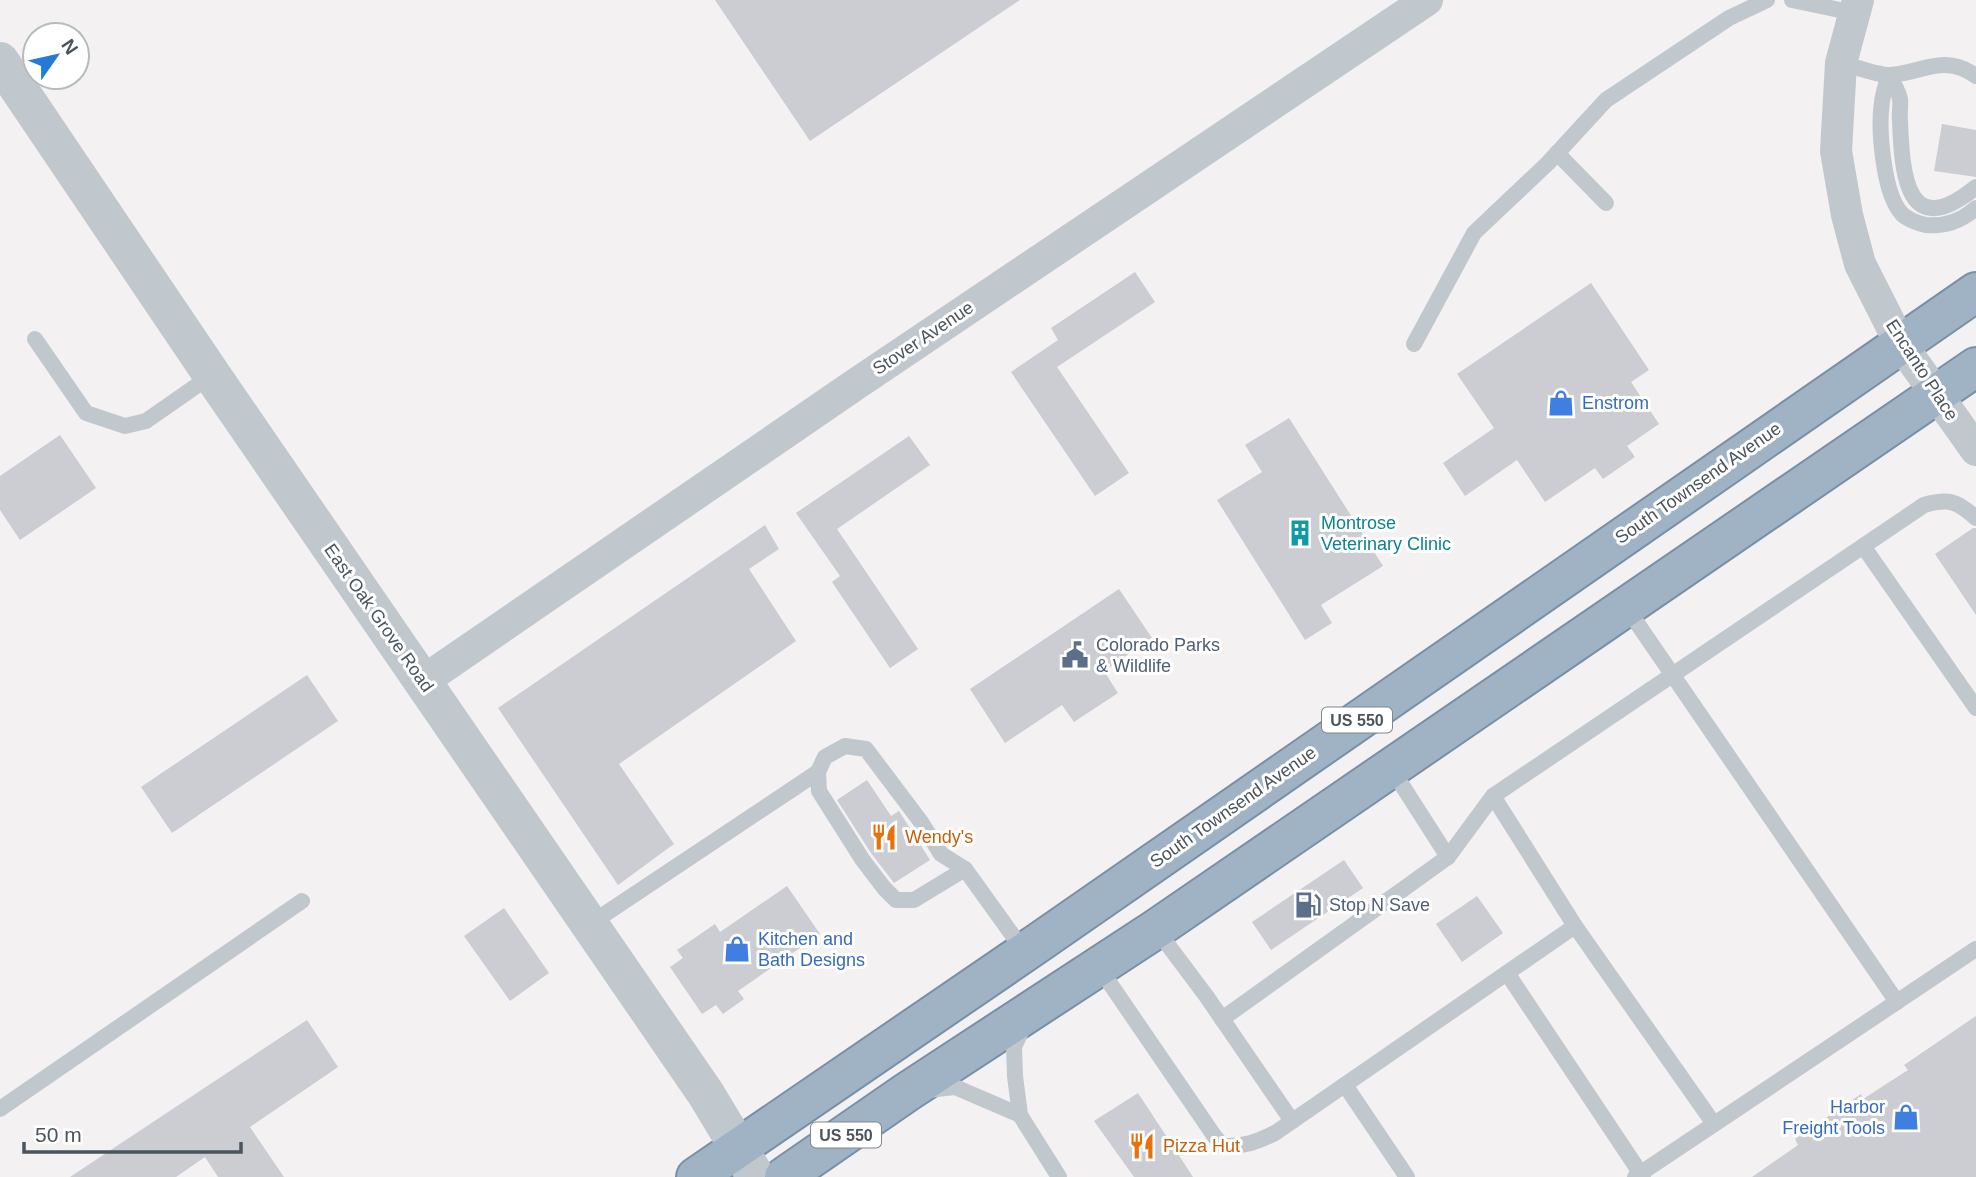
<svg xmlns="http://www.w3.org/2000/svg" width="1976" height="1177" viewBox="0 0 1976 1177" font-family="Helvetica,sans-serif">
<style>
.building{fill:#cbcdd3}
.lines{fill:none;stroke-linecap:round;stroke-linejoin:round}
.trunk-casing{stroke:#7790a7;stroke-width:42}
.service{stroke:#c0c8ce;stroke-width:16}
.minor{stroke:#c0c8ce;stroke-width:32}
.tertiary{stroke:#c0c8ce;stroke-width:38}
.trunk{stroke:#9fb3c4;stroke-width:38}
.labels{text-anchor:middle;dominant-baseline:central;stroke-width:6;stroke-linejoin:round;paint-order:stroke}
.shield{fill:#fff;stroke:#80878e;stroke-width:2}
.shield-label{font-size:16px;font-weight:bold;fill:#4a545d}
.street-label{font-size:18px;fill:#4a545d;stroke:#fff}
.shop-label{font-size:18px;fill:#366cbe;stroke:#fff;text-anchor:start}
.culture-label{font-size:18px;fill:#0d838f;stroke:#fff;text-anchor:start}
.service-label{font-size:18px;fill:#4e5e75;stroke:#fff;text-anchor:start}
.food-label{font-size:18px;fill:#c56008;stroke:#fff;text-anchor:start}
</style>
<rect width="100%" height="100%" fill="#f3f1f1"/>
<g class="building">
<path d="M715,0H1020L810,141Z"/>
<path d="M1942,124L1976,130V177L1934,171Z"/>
<path d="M1135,272L1155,302L1057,367L1129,473L1095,496L1011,372L1058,340L1051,328Z"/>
<path d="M1591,283L1649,370L1631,382L1659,424L1627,446L1635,457L1603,479L1595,468L1545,502L1517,460L1465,496L1443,463L1494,428L1457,374Z"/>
<path d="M1289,418L1383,566L1321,605L1332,623L1305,640L1217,500L1262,472L1245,445Z"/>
<path d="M60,435L96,488L20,540L0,510V476Z"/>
<path d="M909,436L930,465L837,529L918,649L890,668L832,582L840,576L796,513Z"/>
<path d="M765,525L779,549L749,569L796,641L619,764L674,844L618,885L498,708Z"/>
<path d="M1973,528H1976V615L1935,554Z"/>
<path d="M1119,589L1152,638L1104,671L1118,693L1074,722L1062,705L1005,743L970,689Z"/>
<path d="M307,675L338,721L172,833L141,787Z"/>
<path d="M867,780L891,816L899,811L930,860L894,883L871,853L837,800Z"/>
<path d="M1344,860L1363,888L1271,950L1252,922Z"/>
<path d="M787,886L820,934L738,991L744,999L723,1014L716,1005L702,1014L670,967L683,958L677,950L715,924L720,932Z"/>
<path d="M1477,896L1503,933L1462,962L1436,924Z"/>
<path d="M504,908L549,973L510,1001L464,936Z"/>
<path d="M1976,1016V1177H1752L1798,1145L1795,1139L1861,1094L1863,1099L1908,1070L1904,1065Z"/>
<path d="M307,1020L338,1067L250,1127L284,1177H218L205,1157L176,1177H70Z"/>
<path d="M1138,1093L1193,1177H1134L1094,1121Z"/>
</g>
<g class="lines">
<g class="trunk-casing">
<g id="trunk">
<path d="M696,1177L1038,943L1976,292"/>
<path d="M784,1177L907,1092L1156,929L1976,367"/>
</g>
</g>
<g class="service">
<path d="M1792,0L1854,13"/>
<path d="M1841,63C1855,66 1875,75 1890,75C1922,73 1944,53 1976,76"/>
<path d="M1889,75C1886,84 1883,93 1882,102C1878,128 1883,194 1902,214C1907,219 1919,224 1926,225C1946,227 1961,221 1976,208"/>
<path d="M1889,75C1892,82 1899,91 1900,99C1901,106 1899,114 1900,121C1902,176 1907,243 1976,187"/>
<path d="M1557,153L1606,203"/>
<path d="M35,339L86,413L125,426L146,421L212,375"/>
<path d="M1414,344L1474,233L1548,163L1606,100L1729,18L1767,0"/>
<path d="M1863,546L1976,708"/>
<path d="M1626,607L1897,1002"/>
<path d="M845,746L866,749L921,822L941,854L965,869L914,900H896L884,888L862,859L819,791L818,772L825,757Z"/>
<path d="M1391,768L1448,857"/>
<path d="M1493,796L1575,926L1714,1124"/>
<path d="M965,869L1024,951"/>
<path d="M590,924L818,772"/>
<path d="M1156,929L1207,997L1292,1121"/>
<path d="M1098,966L1215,1137L1223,1146C1243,1147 1257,1142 1275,1133L1575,926"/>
<path d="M1507,973L1643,1177"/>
<path d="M1222,1019L1448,857L1493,796L1924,505C1949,498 1957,501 1976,518"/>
<path d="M1024,1025L1014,1047L1015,1076L1020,1115L1059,1177"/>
<path d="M1345,1085L1407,1177"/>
<path d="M927,1090L955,1087L1020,1115"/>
<path d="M0,1109L302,901"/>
<path d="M1635,1177L1976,949"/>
</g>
<g class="minor">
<path d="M1858,0L1841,63L1836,151L1847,215L1860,264L1900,343L1976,450"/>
<path d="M423,681L856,384L1427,0"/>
</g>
<path class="tertiary" d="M0,61L212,375L706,1094L756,1177"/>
<use href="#trunk" class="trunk"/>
</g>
<defs>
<g id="shop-bare" transform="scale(2.1)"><path d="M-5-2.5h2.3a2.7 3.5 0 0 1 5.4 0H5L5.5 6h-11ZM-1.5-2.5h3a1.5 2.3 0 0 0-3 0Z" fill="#3f7fe0" stroke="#fff" stroke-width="2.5" paint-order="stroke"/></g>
<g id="building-bare" transform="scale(2.1)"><path d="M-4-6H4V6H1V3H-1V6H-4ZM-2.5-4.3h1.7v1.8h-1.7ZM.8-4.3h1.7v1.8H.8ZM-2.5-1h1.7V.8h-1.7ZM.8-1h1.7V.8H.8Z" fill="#0f9aa8" stroke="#fff" stroke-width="2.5" paint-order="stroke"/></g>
<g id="civic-bare" transform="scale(2.1)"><path d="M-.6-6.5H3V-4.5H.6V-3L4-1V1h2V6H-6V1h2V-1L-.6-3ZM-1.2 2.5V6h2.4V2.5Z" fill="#5c6f8a" stroke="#fff" stroke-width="2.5" paint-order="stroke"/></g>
<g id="restaurant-bare" transform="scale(2.1)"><path d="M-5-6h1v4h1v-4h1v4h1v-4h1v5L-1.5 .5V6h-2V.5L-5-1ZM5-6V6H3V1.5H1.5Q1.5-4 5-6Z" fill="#e8710a" stroke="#fff" stroke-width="2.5" paint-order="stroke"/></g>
<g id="fuel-bare" transform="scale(2.1)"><path d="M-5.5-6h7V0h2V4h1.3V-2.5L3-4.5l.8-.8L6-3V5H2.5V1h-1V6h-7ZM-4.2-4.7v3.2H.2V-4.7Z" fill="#5c6f8a" stroke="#fff" stroke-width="2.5" paint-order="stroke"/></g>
</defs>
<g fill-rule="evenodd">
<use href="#shop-bare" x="1561" y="403"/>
<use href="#building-bare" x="1300" y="533"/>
<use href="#civic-bare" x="1075" y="655"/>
<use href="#restaurant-bare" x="884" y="837"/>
<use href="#fuel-bare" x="1308" y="905"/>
<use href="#shop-bare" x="737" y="949"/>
<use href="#shop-bare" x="1906" y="1117"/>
<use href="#restaurant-bare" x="1142" y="1146"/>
</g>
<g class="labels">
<g class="shield">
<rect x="1322" y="707.5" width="70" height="25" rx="5"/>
<rect x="811" y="1122.5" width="70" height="25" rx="5"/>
</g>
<g class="shield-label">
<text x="1357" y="720">US 550</text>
<text x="846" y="1135">US 550</text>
</g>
<g class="street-label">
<text transform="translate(923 338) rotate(-34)">Stover Avenue</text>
<text transform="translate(1922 370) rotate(57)">Encanto Place</text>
<text transform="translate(1698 483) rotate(-35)">South Townsend Avenue</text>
<text transform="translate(379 618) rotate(55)">East Oak Grove Road</text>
<text transform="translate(1233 807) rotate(-35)">South Townsend Avenue</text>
</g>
<g class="shop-label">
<text x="1582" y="403">Enstrom</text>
<text x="758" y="939">Kitchen and<tspan x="758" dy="21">Bath Designs</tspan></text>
<text x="1885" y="1107" text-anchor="end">Harbor<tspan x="1885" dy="21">Freight Tools</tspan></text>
</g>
<g class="culture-label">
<text x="1321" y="523">Montrose<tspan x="1321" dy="21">Veterinary Clinic</tspan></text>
</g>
<g class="service-label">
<text x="1096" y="645">Colorado Parks<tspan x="1096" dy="21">&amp; Wildlife</tspan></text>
<text x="1329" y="905">Stop N Save</text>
</g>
<g class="food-label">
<text x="905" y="837">Wendy's</text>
<text x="1163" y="1146">Pizza Hut</text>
</g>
</g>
<g transform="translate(56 56) rotate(56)"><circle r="33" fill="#ffffff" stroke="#b7bbbe" stroke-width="2"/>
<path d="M0-5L12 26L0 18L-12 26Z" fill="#257ad8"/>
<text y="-10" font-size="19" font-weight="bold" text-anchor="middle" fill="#4a545d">N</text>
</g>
<path d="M24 1142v10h217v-10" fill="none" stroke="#4a545d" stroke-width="3.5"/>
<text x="35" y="1142" font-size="21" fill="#4a545d" stroke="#ffffff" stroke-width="5" paint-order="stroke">50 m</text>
</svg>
